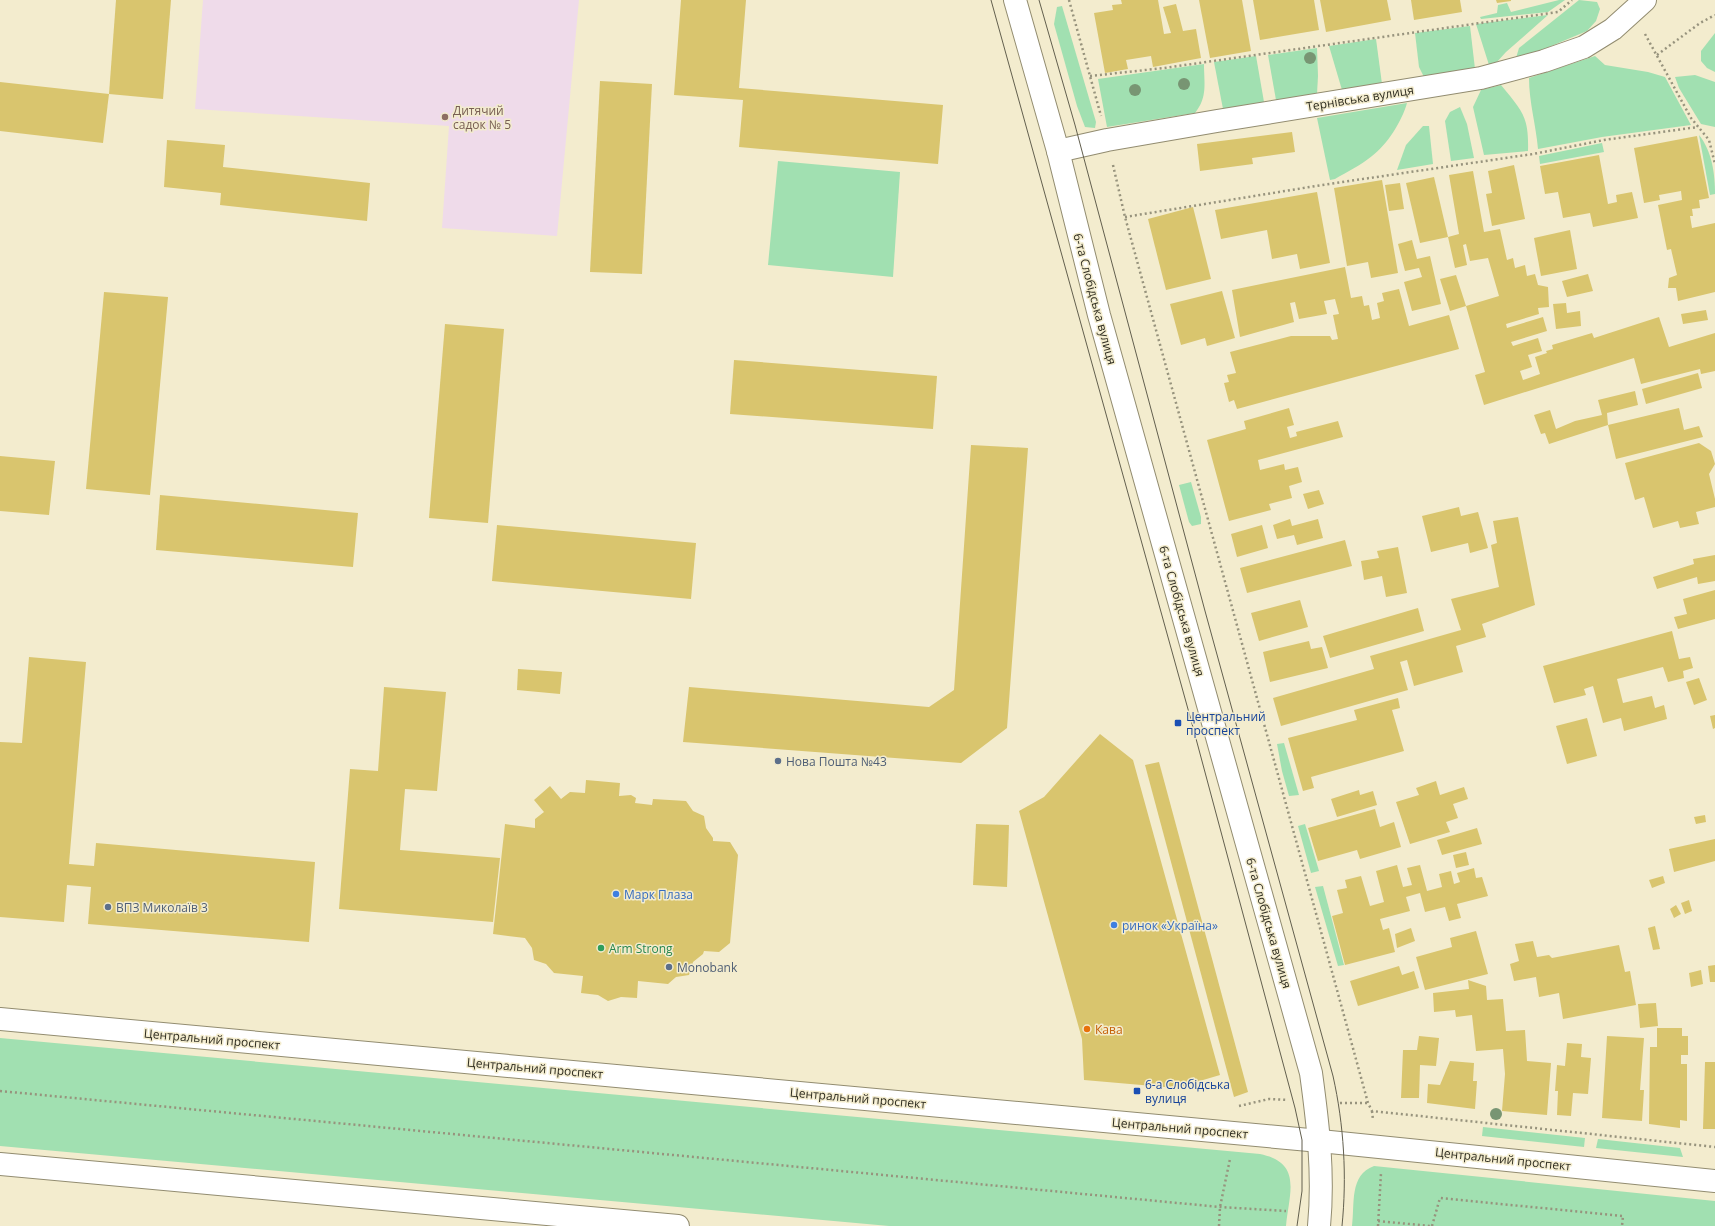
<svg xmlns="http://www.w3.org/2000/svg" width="1715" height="1226" viewBox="0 0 1715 1226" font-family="'Open Sans',sans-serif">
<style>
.education{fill:#efdbea}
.green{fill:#a1e0b1}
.building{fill:#d9c56e}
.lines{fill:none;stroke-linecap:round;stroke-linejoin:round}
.street-casing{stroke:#928c70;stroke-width:24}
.secondary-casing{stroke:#928c70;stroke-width:24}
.primary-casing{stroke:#928c70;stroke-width:24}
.path{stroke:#97937d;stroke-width:2.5;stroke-dasharray:2 3;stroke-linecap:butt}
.street{stroke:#fff;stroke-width:22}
.secondary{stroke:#fff;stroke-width:22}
.primary{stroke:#fff;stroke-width:22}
.tram{stroke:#625f4e;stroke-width:1}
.tree{fill:#789573}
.education-dot{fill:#8d6e63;stroke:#f3ecce;stroke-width:1.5}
.transit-dot{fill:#1a4fb4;stroke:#f3ecce;stroke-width:1.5}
.service-dot{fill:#5c6f8a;stroke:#f3ecce;stroke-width:1.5}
.shop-dot{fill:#3f7fe0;stroke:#f3ecce;stroke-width:1.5}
.leisure-dot{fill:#2e9e5b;stroke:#f3ecce;stroke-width:1.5}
.food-dot{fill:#e8710a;stroke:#f3ecce;stroke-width:1.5}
.labels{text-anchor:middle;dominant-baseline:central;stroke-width:3;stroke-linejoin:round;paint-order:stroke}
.street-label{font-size:12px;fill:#2e2c20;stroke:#f3ecce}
.education-label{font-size:12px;fill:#785e54;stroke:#f3ecce;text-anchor:start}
.transit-label{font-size:12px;fill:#164399;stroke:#f3ecce;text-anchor:start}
.service-label{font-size:12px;fill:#4e5e75;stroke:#f3ecce;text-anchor:start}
.shop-label{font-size:12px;fill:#366cbe;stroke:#f3ecce;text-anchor:start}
.leisure-label{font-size:12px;fill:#27864d;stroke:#f3ecce;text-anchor:start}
.food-label{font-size:12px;fill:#c56008;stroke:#f3ecce;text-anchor:start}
</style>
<rect width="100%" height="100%" fill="#f3ecce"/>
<path class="education" d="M203,0H579L557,236L442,228L449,126L195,109Z"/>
<g class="green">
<path d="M1559,0H1565L1548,12L1481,19L1480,17L1497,13L1498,5L1507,3L1511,12Z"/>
<path d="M1579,0L1597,2L1600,9L1596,21L1587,31L1537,52L1516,58L1519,48Z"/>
<path d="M1062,6L1096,122L1095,128L1085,127L1077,106L1054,24L1057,7Z"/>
<path d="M1548,15L1506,52L1496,63L1489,65L1476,24Z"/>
<path d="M1470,26L1475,69L1424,77L1419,67L1415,33Z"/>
<path d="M1715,33V72L1707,68L1701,61V51Z"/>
<path d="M1376,39L1382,84L1342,90L1329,46Z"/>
<path d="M1317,48L1318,76L1317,94L1276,100L1268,55Z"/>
<path d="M1256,56L1264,102L1223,109L1214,62Z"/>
<path d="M1595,56L1605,65L1648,72L1665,77L1691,125L1602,137L1538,149C1536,125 1529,102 1529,78Z"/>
<path d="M1204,64C1204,83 1208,97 1195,113L1107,127L1098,79Z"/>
<path d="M1695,75L1715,82V127L1701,124L1679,88L1675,77Z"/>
<path d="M1501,85C1522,111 1529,116 1528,151L1484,155L1473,107L1481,90Z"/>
<path d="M1407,103C1402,121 1387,145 1372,156C1361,165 1347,172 1335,179L1330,180L1317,118Z"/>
<path d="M1460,107L1467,124L1474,158L1451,161L1445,121L1450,112Z"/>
<path d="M1423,126H1429L1433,164L1397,170L1406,145Z"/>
<path d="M1699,135C1712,151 1715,174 1715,194L1710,195Z"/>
<path d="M1602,143L1604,152L1540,164L1539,156Z"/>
<path d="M778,161L900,172L893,277L768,265Z"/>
<path d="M1191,482L1201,517V524L1192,526L1189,522L1179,485Z"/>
<path d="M1284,743L1299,795L1289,796L1282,771L1277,744Z"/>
<path d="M1305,824L1319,871L1311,873L1298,826Z"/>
<path d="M1323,886L1344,965L1338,966L1315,887Z"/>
<path d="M0,1038L1260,1154C1303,1163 1289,1193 1286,1226H889L0,1146Z"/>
<path d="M1483,1127L1585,1138L1584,1147L1482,1136Z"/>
<path d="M1598,1139L1680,1148L1683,1157L1596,1148Z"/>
<path d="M1374,1166L1715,1201V1226H1352C1355,1204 1349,1175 1374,1166Z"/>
</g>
<g class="building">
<path d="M116,0H171L163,99L109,94Z"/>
<path d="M681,0H746L739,88L943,105L938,164L739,147L743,100L674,95Z"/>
<path d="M1121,0H1158L1164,34L1171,33L1163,7L1176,4L1183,31L1196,29L1201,58L1153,67L1151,56L1126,60L1128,69L1105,73L1094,13L1113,10L1112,5L1122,4Z"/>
<path d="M1199,0H1242L1251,51L1210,58Z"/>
<path d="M1253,0H1314L1319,30L1260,40Z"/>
<path d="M1320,0H1387L1391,20L1326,32Z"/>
<path d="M1411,0H1460L1462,12L1414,20Z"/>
<path d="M1496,0H1511V1L1497,3Z"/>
<path d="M600,81L652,84L642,274L590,272Z"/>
<path d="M0,82L109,94L103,143L0,131Z"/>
<path d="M1292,132L1295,152L1252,158L1253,164L1200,171L1197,144Z"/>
<path d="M1697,136L1709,198L1699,200L1700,208L1692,209L1693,216H1690L1692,228L1715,223V292L1678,301L1676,288H1668L1669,278L1677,275L1671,249L1667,250L1658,205L1682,200L1681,191L1659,195L1660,200L1644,203L1634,148Z"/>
<path d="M167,140L225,145L223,167L370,183L367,221L220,205L221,193L164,187Z"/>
<path d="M1599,155L1608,204L1617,202L1616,195L1632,192L1638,218L1593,227L1590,213L1563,218L1558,192L1545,194L1540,166Z"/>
<path d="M1514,165L1525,219L1492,226L1486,194L1492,193L1488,171Z"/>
<path d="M1473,171L1484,232L1500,229L1507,260L1513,258L1515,268L1525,265L1527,276L1535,274L1538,285L1548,287L1549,307L1538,308L1539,314L1506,324L1507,328L1543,317L1547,331L1511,342L1513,346L1538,338L1542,351L1528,355L1532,367L1520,371L1523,380L1540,374L1535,357L1547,353L1546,351L1553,349L1552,345L1592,333L1594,338L1659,317L1669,347L1715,333V371L1701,374L1700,369L1641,384L1634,358L1484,405L1475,375L1485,372L1466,306L1450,311L1440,279L1456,275L1466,306L1499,296L1488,258L1470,261L1466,244L1463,245L1467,265L1455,268L1448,237L1459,234L1449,175Z"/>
<path d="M1434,177L1448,237L1420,243L1406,183Z"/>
<path d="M1382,180L1398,273L1371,278L1368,262L1347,266L1334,188Z"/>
<path d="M1400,183L1404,209L1389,211L1385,185Z"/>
<path d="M1317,192L1330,263L1300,269L1297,254L1272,259L1267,230L1221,239L1215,210Z"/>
<path d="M1193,207L1211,279L1166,290L1148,219Z"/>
<path d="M1570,230L1577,269L1541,276L1534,238Z"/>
<path d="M1412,240L1417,259L1430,256L1441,304L1412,311L1404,282L1422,277L1419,268L1405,271L1398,244Z"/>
<path d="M1345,267L1351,298L1362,296L1364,306L1369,305L1372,320L1380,318L1377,303L1384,301L1382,293L1399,289L1409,326L1449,315L1459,349L1237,409L1234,400L1229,402L1224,383L1229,382L1227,375L1236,373L1230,352L1291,336H1330L1332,340L1338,339L1333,315L1339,314L1335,299L1324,301L1327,314L1299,319L1295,302L1290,303L1294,322L1240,337L1232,290Z"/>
<path d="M1588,274L1593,291L1567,297L1562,281Z"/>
<path d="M1222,291L1235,338L1207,346L1205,338L1181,345L1170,304Z"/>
<path d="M104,292L168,297L150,495L86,489Z"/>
<path d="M1566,303L1567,313L1580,311L1581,326L1556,329L1553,304Z"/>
<path d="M1706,310L1708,320L1683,324L1681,314Z"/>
<path d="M445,324L504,329L488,523L429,518Z"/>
<path d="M734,360L937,376L933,429L730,414Z"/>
<path d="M1698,373L1702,388L1646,404L1642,389Z"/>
<path d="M1635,391L1638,405L1607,413L1608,425L1549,444L1545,433L1541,434L1534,415L1550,410L1556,429L1575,421L1602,415L1598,400Z"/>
<path d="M1289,408L1294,425L1287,427L1290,438L1297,436L1296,432L1338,421L1343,437L1258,460L1260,470L1284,464L1285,470L1298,467L1302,482L1289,486L1292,498L1269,504L1271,510L1229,521L1207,440L1246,429L1244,421Z"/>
<path d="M1679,408L1684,430L1699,426L1703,437L1616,459L1608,425Z"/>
<path d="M1699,443L1711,451L1715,464L1709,474L1715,499V507L1696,512L1699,524L1680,528L1678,521L1653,528L1644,497L1635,500L1625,463Z"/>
<path d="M971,445L1028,448L1007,728L961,763L683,742L689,687L929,707L954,690Z"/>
<path d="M0,456L55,461L49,515L0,511Z"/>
<path d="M1319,490L1324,504L1308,509L1303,494Z"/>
<path d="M160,495L358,513L353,567L156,550Z"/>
<path d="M1459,507L1461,516L1478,512L1488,548L1470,553L1468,543L1431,552L1422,516Z"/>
<path d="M1518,517L1535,605L1482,624L1486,637L1456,646L1463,672L1414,686L1407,660L1400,662L1408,690L1281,726L1273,698L1374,669L1370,656L1461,630L1451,599L1499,587L1491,545L1497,543L1493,521Z"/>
<path d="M1290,519L1292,526L1318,519L1323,538L1297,545L1294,535L1277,539L1273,525Z"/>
<path d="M497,525L696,543L691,599L492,581Z"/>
<path d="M1262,525L1268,548L1237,557L1231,534Z"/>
<path d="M1345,540L1352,566L1247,593L1240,568Z"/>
<path d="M1398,547L1407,593L1386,597L1382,576L1364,580L1361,561L1379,558L1377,551Z"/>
<path d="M1715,555V581L1698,584L1697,577L1657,589L1653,577L1694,564L1693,559Z"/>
<path d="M1715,590V619L1678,629L1674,617L1687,614L1683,599Z"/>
<path d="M1300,600L1308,627L1259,641L1251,613Z"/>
<path d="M1418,608L1424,631L1330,658L1323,636Z"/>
<path d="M1672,631L1679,659L1690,657L1693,668L1683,671L1684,678L1668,682L1663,667L1617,679L1623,703L1652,696L1655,708L1664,705L1667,719L1624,731L1621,718L1603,723L1593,686L1584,689L1586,695L1554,703L1543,666Z"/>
<path d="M1309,641L1311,649L1322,647L1328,668L1270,682L1263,652Z"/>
<path d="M29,657L86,662L69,864L94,866L96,843L315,862L309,942L88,924L91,887L67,885L64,922L0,917V742L22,743Z"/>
<path d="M518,669L562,672L560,694L517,690Z"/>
<path d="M1699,678L1707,700L1694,705L1686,682Z"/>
<path d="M384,687L446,692L437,791L405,789L400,850L500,858L493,922L339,909L350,769L378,771Z"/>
<path d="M1398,698L1400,708L1392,710L1404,751L1311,777L1314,788L1303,791L1288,738L1357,720L1354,710Z"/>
<path d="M1715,715V728L1713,729L1710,716Z"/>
<path d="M1587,718L1597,756L1567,764L1556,726Z"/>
<path d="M1100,734L1133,760L1220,1075L1176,1088L1084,1080L1082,1039L1019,811L1044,797Z"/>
<path d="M1159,762L1248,1092L1234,1097L1145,765Z"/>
<path d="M586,780L620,783L619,796L631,795L636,798L635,803L652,805L653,799L686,801L693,811L704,816L706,828L713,838V841L730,842L738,855L730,943L719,952L704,951L703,954L693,962L689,975L676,977L668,984L638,981L637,998L621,997L608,1001L598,995L581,993L583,976L554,973L546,964L534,960L532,948L525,938L493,934L505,824L535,828V819L544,812L534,800L550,786L561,799L570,792L585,793Z"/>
<path d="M1436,781L1440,795L1464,787L1468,799L1453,804L1458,818L1446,822L1450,832L1410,844L1396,802L1419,795L1416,788Z"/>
<path d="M1359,790L1360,795L1373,791L1377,805L1337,817L1331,799Z"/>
<path d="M1375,809L1380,827L1394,822L1401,847L1360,859L1357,850L1318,861L1308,828Z"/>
<path d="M1705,815L1706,822L1696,824L1694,817Z"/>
<path d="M976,824L1009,825L1007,887L973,885Z"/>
<path d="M1477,828L1482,844L1442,855L1437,840Z"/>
<path d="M1715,839V861L1674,872L1669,849Z"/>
<path d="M1466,852L1469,865L1456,868L1453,855Z"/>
<path d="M1397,865L1403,887L1412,885L1407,868L1420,865L1427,891L1442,887L1439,874L1451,871L1454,884L1460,882L1457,873L1474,868L1476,878L1482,877L1488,896L1457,904L1461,918L1449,921L1445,907L1425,912L1420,893L1406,897L1410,911L1380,919L1383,930L1389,928L1395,952L1345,965L1332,916L1343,913L1337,890L1347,888L1345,880L1361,876L1370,906L1384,902L1376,871Z"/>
<path d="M1663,876L1665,883L1652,888L1649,880Z"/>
<path d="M1689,900L1692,911L1685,914L1681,903Z"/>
<path d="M1676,905L1681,914L1674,918L1670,909Z"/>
<path d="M1655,926L1660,949L1653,950L1648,928Z"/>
<path d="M1411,928L1415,941L1397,948L1395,934Z"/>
<path d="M1476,931L1488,974L1425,990L1416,957L1452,947L1450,938Z"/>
<path d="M1533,941L1537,957L1549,955L1552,958L1619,945L1625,972L1630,971L1636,1005L1563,1019L1559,993L1539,997L1536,977L1514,981L1510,964L1519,961L1515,944Z"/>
<path d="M1715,965V982H1710L1708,966Z"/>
<path d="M1399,966L1402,975L1414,971L1419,988L1358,1006L1350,981Z"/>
<path d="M1701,970L1703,984L1691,987L1689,973Z"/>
<path d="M1468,980L1486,986L1487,1000L1503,999L1506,1031L1525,1030L1527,1061L1551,1063L1547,1115L1502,1111L1505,1074L1503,1049L1476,1051L1472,1015L1456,1017L1455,1010L1434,1012L1433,993L1469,989Z"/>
<path d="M1656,1003L1658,1026L1640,1028L1638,1004Z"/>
<path d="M1657,1028H1682V1036H1688V1055H1681V1064H1687V1121L1680,1120V1128L1649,1124L1650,1047H1657Z"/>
<path d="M1419,1036L1439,1038L1436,1066L1420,1065L1419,1098H1401L1403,1050H1417Z"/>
<path d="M1607,1036L1644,1038L1640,1090H1644L1642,1121L1602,1118Z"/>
<path d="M1567,1043L1582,1044L1581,1057L1591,1058L1588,1094L1573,1093L1571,1116L1557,1115L1558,1091H1555L1557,1065L1565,1066Z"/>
<path d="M1450,1061L1474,1063L1473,1081H1477L1475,1109L1427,1103L1428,1084L1440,1085Z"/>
<path d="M1705,1062H1715V1129H1703Z"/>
</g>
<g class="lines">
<g class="street-casing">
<path id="street" d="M1058,151L1107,140L1217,121L1481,78L1544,61L1584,47L1613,29L1645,0"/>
</g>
<g class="secondary-casing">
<path id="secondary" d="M1015,0L1058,151L1099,315L1311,1073C1318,1124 1324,1174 1319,1226"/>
</g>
<g class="primary-casing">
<g id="primary">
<path d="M0,1019L1320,1141L1715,1181"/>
<path d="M0,1164L678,1226"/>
</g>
</g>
<g class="path">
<path d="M1069,0L1101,116"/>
<path d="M1645,34L1691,118L1709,140L1715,164"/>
<path d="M1657,55L1700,23L1715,15"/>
<path d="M1090,76L1164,68L1558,12L1572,0"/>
<path d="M1113,165L1125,217L1368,1103L1372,1111L1715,1147"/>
<path d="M1125,217L1322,185L1533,154L1604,140L1698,127"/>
<path d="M0,1091L1220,1207L1286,1211"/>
<path d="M1340,1103H1368"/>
<path d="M1239,1106L1269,1099L1288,1100"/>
<path d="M1372,1111L1373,1120"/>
<path d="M1378,1221L1430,1226"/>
<path d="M1219,1226L1220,1207L1230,1159"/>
<path d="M1378,1226L1381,1173"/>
<path d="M1432,1226L1440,1198L1623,1216L1622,1226"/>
</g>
<use href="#street" class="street"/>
<use href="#secondary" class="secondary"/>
<use href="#primary" class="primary"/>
<g class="tram">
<path d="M991,0L1191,720L1295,1108L1302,1140V1191L1297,1226"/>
<path d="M1039,0L1075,125L1205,611L1333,1076C1344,1125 1347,1177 1342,1226"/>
</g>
</g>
<g class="tree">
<circle cx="1310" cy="58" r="6"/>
<circle cx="1184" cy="84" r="6"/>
<circle cx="1135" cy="90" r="6"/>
<circle cx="1496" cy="1114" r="6"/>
</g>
<circle class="education-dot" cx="445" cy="117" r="4"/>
<g class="transit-dot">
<rect x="1174" y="719" width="8" height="8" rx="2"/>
<rect x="1133" y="1087" width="8" height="8" rx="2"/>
</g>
<g class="service-dot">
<circle cx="778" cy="761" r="4"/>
<circle cx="108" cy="907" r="4"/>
<circle cx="669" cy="967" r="4"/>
</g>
<g class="shop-dot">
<circle cx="616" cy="894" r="4"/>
<circle cx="1114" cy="925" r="4"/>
</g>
<circle class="leisure-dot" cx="601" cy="948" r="4"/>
<circle class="food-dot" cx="1087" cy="1029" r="4"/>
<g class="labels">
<g class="street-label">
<text transform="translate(1360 98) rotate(-9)">Тернівська вулиця</text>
<text transform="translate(1095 299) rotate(75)">6-та Слобідська вулиця</text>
<text transform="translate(1182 611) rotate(74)">6-та Слобідська вулиця</text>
<text transform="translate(1269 923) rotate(74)">6-та Слобідська вулиця</text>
<text transform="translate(212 1039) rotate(5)">Центральний проспект</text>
<text transform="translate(535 1068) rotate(5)">Центральний проспект</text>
<text transform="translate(858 1098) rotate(5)">Центральний проспект</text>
<text transform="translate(1180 1128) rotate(5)">Центральний проспект</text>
<text transform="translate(1503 1159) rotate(6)">Центральний проспект</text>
</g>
<g class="education-label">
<text x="453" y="110">Дитячий<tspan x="453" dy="14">садок № 5</tspan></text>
</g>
<g class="transit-label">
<text x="1186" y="716">Центральний<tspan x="1186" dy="14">проспект</tspan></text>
<text x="1145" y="1084">6-а Слобідська<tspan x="1145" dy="14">вулиця</tspan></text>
</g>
<g class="service-label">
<text x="786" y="761">Нова Пошта №43</text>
<text x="116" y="907">ВПЗ Миколаїв 3</text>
<text x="677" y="967">Monobank</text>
</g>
<g class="shop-label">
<text x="624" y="894">Марк Плаза</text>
<text x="1122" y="925">ринок «Україна»</text>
</g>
<g class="leisure-label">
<text x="609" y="948">Arm Strong</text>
</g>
<g class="food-label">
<text x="1095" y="1029">Кава</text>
</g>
</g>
</svg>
